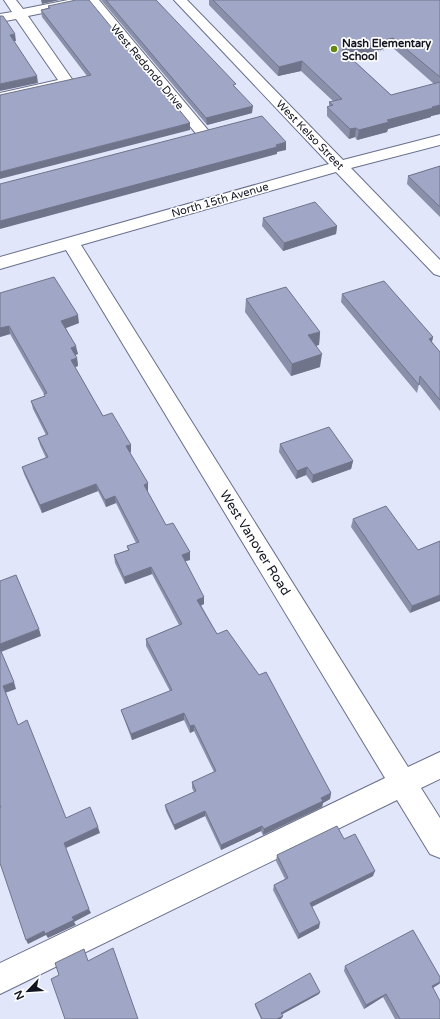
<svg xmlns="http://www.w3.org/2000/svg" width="440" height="1019" viewBox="0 0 440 1019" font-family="'Varela Round',sans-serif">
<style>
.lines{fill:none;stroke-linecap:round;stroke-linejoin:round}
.minor-casing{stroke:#696f8c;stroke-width:2}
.path{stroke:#9195a6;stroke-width:1.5;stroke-dasharray:0.5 2;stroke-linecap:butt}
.minor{fill:#fff;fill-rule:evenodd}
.wall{fill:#8a8faa;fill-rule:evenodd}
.shaded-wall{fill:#70748b}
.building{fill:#a0a6c6;stroke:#70748b}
.poi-dot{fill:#65890e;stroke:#fff;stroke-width:1.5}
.labels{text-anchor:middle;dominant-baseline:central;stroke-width:3.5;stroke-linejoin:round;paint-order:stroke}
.far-poi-label{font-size:11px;font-weight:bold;fill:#121420;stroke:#fff;text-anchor:start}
.far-street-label{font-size:11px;fill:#121420;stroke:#fff}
.street-label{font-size:13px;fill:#121420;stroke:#fff}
</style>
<rect width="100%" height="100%" fill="#e1e6fa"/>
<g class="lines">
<g class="minor-casing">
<g id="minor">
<path d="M4,0H16L23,9L68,0H82L83,2L82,5L28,16L74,82L72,85L0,101V93L58,80L16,19L0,22V14L12,12Z"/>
<path d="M86,0H99L208,130L211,133L208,136L203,138L198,136Z"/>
<path d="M174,0H187L343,160L440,135V145L351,168L440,260V276L434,274L336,172L81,245L408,767L440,752V779L421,788L440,818V858L430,854L397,800L0,994V963L385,778L66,250L0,269V257L329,164Z"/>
</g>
</g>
<path class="path" d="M349,59L383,50L388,47"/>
<use href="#minor" class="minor"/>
</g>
<g class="wall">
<path d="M101,0H156L236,88L252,113L207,125Z"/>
<path d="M209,0H440V114L431,116V117L388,129L387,132L357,140L355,137L349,139L327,116V107L329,106V102L333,101L301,71L278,76L209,5ZM392,47L434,84L391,95L350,57Z"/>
<path d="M48,6L190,123V130L87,76L42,17L41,10L48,8Z"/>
<path d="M440,166V217L407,184L408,176Z"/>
<path d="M263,218L337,226L336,234L283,251L262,226Z"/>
<path d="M0,293L79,323L66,328L78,354L75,355L77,358L78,366L75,367L103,416L131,445V452L129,453L148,483V491H147L166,525L190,552V560L185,561L204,604L201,605L217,634L331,793L330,799L323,803L322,807L263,835L261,831L221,850L205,816L175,830L166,811L165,805L194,792L192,788V782L214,772L194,731L190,733L184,720L132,740L123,716L121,710L170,691L146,646V639L179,625L152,574L125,584L115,563L114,555L128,550L127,546L136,543L116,503L106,507L98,491L42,513L24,474L22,467L46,458L40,445L38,438L46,435L33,409L31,401L45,396L44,394L10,334L0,337Z"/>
<path d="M342,294L433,337L432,342L440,352V411L419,384L417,393L341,302Z"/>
<path d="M246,299L320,332L319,345L315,346L320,367L291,376L245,312Z"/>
<path d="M280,444L353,461L351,469L312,483L306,475L296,479L279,452Z"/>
<path d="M353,519L418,550L440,541L410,613L351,527Z"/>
<path d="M344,839L373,876L312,907L319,928L298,939L273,890L274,885L285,879L276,861L277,855Z"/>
<path d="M345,966L440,977V983L439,984L433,988L440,1019H395L383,997L364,1009L344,971Z"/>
<path d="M319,994L282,1014V1018L280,1019H261L255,1006V1004Z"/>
</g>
<g class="shaded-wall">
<path d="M41,0H60L42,4Z"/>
<path d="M15,34L16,41L11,42L10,35Z"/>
<path d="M393,38L392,47L342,59V50Z"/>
<path d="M302,61L301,71L278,76L279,67Z"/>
<path d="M37,76L38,83L0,91V84Z"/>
<path d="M440,105V114L431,116V117L388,129L387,132L357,140L359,130L387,120Z"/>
<path d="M253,106L252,113L207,125L206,118Z"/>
<path d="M190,123V130L0,179V172Z"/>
<path d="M356,128L355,137L349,139L350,129Z"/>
<path d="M286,142V150L277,152V154L0,229V221Z"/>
<path d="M337,226L336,234L283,251L284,243Z"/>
<path d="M78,315L79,323L63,329L61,321Z"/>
<path d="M9,326L10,334L0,337V328Z"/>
<path d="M320,332L319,345L306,348L308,335Z"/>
<path d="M433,337L431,345L429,339Z"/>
<path d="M76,346L78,354L72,356L71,348Z"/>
<path d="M322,354L320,367L291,376L292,364Z"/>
<path d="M77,358L78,366L72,368L71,360Z"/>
<path d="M131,445V452L126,454V446Z"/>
<path d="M353,461L351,469L312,483L313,475Z"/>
<path d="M307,467L306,475L296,479L297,471Z"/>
<path d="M148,483V491L144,493V485Z"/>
<path d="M96,484L98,491L42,513L40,505Z"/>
<path d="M115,496L116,503L106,507L105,500Z"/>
<path d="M190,552V560L182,562V555Z"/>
<path d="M151,567L152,574L125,584L124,577Z"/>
<path d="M440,595V601L410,613L412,606Z"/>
<path d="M204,597V604L198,607L197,600Z"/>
<path d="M39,629L41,636L1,652L0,649V644Z"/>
<path d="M14,682L16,689L5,693L3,686Z"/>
<path d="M184,713V720L132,740L131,734Z"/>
<path d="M194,725V731L190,733V726Z"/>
<path d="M331,793L330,799L323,803L322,807L263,835L264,829L321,798Z"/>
<path d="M205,811V816L175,830L174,825Z"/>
<path d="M262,826L261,831L221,850V845Z"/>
<path d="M98,827L100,833L66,848L64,843Z"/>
<path d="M375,871L373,876L309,908L310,903Z"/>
<path d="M89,909L91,913L74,922L76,925L48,938L46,935L28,944L26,940Z"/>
<path d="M320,923L319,928L298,939L299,934Z"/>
<path d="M440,982V983L439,984L429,990L432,986Z"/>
<path d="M320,992L319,994L281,1015V1013Z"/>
<path d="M386,994L383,997L364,1009L366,1005Z"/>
<path d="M283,1016L282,1018L280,1019H277Z"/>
</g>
<g class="building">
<path d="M76,0H89L190,123L0,172V95L91,75L41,10L50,8L48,6Z"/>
<path d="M106,0H156L236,84L233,85L253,106L206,118Z"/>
<path d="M213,0H440V77L393,38L342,50L391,95L440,82V105L432,107L433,108L387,120L389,122L359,130L356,128L350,129L327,107L333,105L329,102L342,99L302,61L279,67Z"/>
<path d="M0,16H3L15,34L10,35L37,76L0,84Z"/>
<path d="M262,116L286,142L276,145L277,147L0,221V184Z"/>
<path d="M440,166V207L408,176Z"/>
<path d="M315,202L337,226L284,243L263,218Z"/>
<path d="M54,277L78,315L61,321L76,346L71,348L77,358L71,360L103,416L112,413L131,445L126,446L148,483L144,485L166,525L173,523L190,552L182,555L204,597L197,600L217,634L227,630L259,675L266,672L331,793L321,798L323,801L264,829L262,826L221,845L205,811L174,825L165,805L196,791L192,782L216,771L194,725L190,726L184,713L131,734L121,710L172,690L146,639L182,624L151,567L124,577L114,555L129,550L127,546L139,542L115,496L105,500L96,484L40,505L22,467L48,457L38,438L48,434L31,401L45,396L44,394L47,393L9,326L0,328V293Z"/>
<path d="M384,281L433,337L429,339L440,352V400L420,376L419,385L342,294Z"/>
<path d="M286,287L320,332L308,335L322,354L292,364L246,299Z"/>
<path d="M329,427L353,461L313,475L307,467L297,471L280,444Z"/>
<path d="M386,506L418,550L440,541V595L412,606L353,519Z"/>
<path d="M16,575L39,629L0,644V581Z"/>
<path d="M0,649L14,682L3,686L18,725L27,720L66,818L90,807L98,827L64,843L89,909L72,917L74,920L45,934L44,931L26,940L0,863V807H1L0,805Z"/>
<path d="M337,826L344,839L355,834L375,871L310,903L320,923L299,934L274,885L288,878L277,855Z"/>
<path d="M413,930L440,977V982L432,986L440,1001V1019H400L386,994L366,1005L345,966Z"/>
<path d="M113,948L138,1019H65L51,979L59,975L55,963L84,949L88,961Z"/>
<path d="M310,973L320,992L281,1013L283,1016L277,1019H262L255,1004Z"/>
</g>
<circle class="poi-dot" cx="334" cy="49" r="4"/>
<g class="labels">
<g class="far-poi-label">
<text x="342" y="43">Nash Elementary<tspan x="342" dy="13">School</tspan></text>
</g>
<g class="far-street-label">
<text transform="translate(147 67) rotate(50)">West Redondo Drive</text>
<text transform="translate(310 135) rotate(46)">West Kelso Street</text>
<text transform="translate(220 200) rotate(-16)">North 15th Avenue</text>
</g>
<g class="street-label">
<text transform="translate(255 543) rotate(58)">West Vanover Road</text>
</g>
</g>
<g transform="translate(28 991) rotate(245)" stroke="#ffffff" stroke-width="3" paint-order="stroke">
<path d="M0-3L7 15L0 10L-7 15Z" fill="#121420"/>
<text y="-6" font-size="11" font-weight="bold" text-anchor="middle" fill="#121420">N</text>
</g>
</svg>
